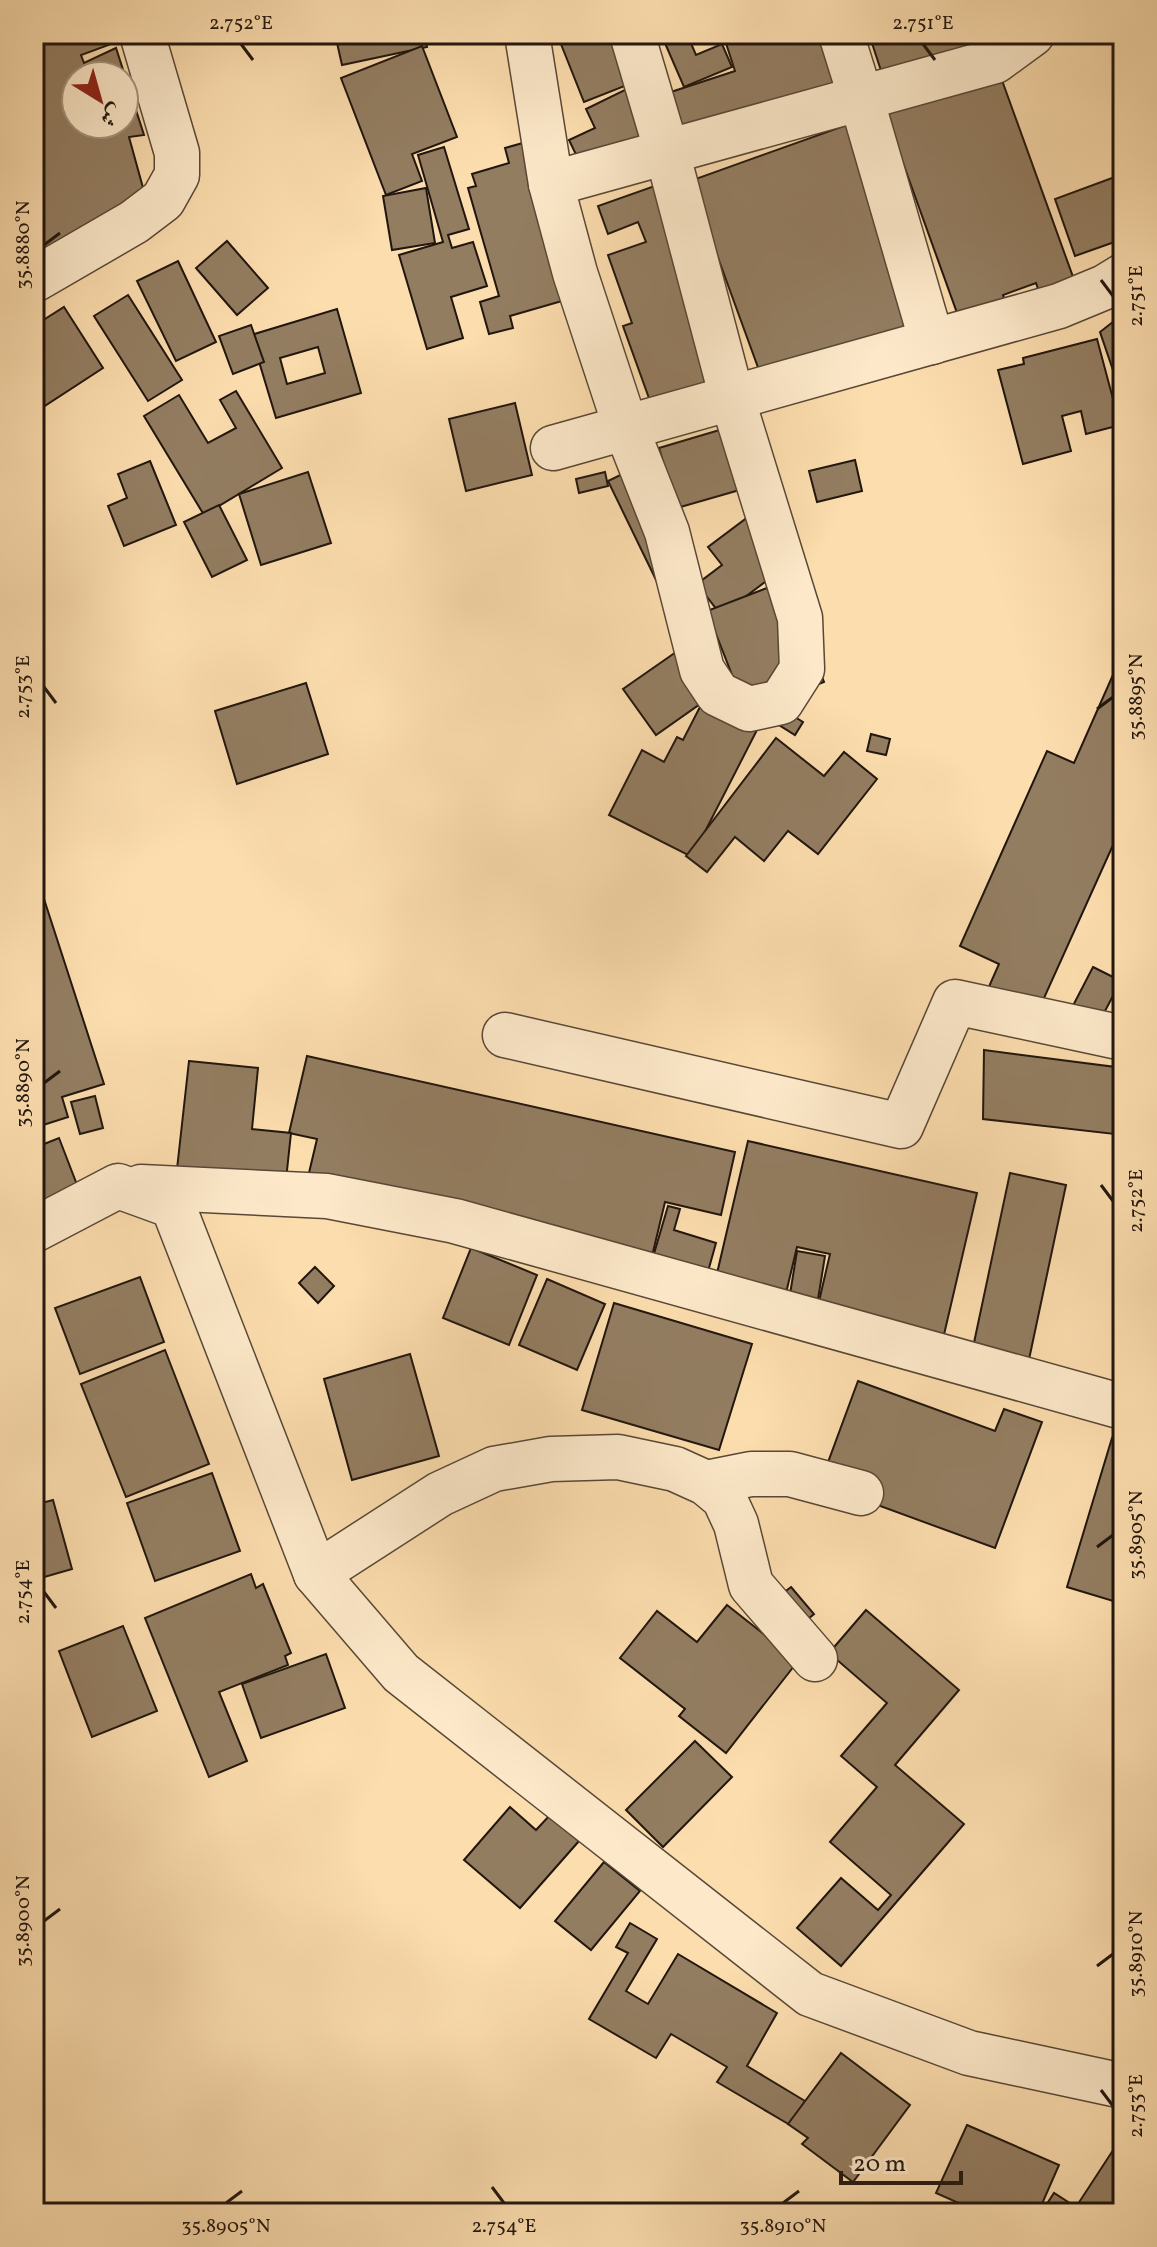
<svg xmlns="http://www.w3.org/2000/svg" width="1157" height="2247" viewBox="0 0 1157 2247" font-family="Vollkorn,Amiri,serif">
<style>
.building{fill:#937d61;stroke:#21160e;stroke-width:2;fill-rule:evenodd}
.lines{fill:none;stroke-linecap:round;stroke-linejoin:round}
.minor-casing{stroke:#584836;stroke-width:47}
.minor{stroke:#fde9ca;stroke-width:44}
.ticks{fill:none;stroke:#21160e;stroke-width:3}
.neatline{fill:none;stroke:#21160e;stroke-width:3}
.ticks-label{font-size:20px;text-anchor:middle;fill:#21160e}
</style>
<rect width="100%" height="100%" fill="#fcddae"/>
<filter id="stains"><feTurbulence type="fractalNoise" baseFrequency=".0025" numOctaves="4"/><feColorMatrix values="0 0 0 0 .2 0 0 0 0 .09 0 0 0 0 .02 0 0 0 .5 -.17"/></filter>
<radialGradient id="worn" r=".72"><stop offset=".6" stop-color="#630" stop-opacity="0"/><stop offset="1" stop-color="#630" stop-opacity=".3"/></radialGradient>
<g class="building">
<path d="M34,34H111L114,43L81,55L84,63L116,48L144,135L129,137L153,224L34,290ZM76,76H124V124H76Z"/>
<path d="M181,34H209L183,42Z"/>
<path d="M335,34H424L427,47L342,65Z"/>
<path d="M557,34H633L650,76L584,102Z"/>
<path d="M661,34H687L696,55L722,44L732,67L684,87Z"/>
<path d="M723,34H836L854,92L691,155L671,92L735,71Z"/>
<path d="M869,34H1043L887,89Z"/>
<path d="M422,46L457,137L412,154L422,181L386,195L341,78Z"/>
<path d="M999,72L1081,299L1046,312L1036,283L1003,295L1016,332L970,349L885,113Z"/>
<path d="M637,84L669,154L593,190L569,140L595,128L586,109Z"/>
<path d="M855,122L930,348L771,403L690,181Z"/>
<path d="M548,136L593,292L510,316L513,328L489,334L480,302L499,296L468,188L476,186L472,174L509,163L505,148Z"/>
<path d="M444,147L469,229L448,235L452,248L473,242L487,286L451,297L463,338L427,349L399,255L443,242L418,155Z"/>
<path d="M1123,174V239L1075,256L1055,199Z"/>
<path d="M666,182L747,406L663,437L623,326L632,323L608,255L646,242L638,222L608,234L598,206Z"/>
<path d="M426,188L435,243L392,250L383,196Z"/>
<path d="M227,241L268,288L237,315L196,268Z"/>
<path d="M178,261L216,342L176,361L137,281Z"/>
<path d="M128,295L182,380L148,401L94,316Z"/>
<path d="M64,307L103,368L40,409L34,399V326Z"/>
<path d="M337,309L361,393L276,418L251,335ZM318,347L325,373L287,384L280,358Z"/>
<path d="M1123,314V373L1115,376L1100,332Z"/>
<path d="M251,325L264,362L233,374L219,336Z"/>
<path d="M1097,339L1120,425L1086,434L1081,411L1062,416L1071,451L1023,464L998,370L1024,364L1023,358Z"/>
<path d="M236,391L282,468L204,515L144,416L179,395L208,443L236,428L220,400Z"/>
<path d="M515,403L532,475L466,491L449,419Z"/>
<path d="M733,426L750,487L677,508L659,448Z"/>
<path d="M855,460L862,491L817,502L809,471Z"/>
<path d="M150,461L176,525L124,546L108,506L127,498L118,474Z"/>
<path d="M637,467L658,584L608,481Z"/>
<path d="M308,472L331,543L261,565L239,494Z"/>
<path d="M605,472L608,486L579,493L576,479Z"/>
<path d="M219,505L247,560L212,577L184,522Z"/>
<path d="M756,511L793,561L721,615L697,584L722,565L708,547Z"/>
<path d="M785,581L824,682L747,713L707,611Z"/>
<path d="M699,636L717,692L656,735L623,689Z"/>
<path d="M1120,659L1123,661V823L1030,1029L980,1007L999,964L960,946L1047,751L1074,763Z"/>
<path d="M306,683L328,754L237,784L215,711Z"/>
<path d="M702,703L757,730L692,857L609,815L642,750L664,762L677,737L683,740Z"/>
<path d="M774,704L803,722L795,735L766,717Z"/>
<path d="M871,734L890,739L886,755L867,751Z"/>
<path d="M776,738L824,776L844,752L877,779L818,854L788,831L764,861L735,837L707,872L686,856Z"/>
<path d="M44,899L104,1084L62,1097L68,1117L34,1128V902Z"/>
<path d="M1093,967L1121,981L1091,1037L1064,1023Z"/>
<path d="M984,1050L1123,1068V1135L983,1119Z"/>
<path d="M307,1056L735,1152L721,1215L665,1202L648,1273L304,1194L317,1139L289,1133Z"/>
<path d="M189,1061L258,1068L252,1129L291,1133L286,1180L177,1169Z"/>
<path d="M95,1096L103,1128L80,1134L71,1102Z"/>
<path d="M59,1138L84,1203L34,1222V1148Z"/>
<path d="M748,1141L977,1193L939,1356L813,1327L830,1254L797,1247L781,1314L711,1299Z"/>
<path d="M1010,1173L1066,1185L1024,1383L968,1371Z"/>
<path d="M668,1206L680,1209L674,1230L716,1243L702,1293L653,1257Z"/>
<path d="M471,1248L537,1275L509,1345L443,1318Z"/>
<path d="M797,1251L825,1256L814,1324L786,1319Z"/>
<path d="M315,1267L334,1286L318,1303L299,1283Z"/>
<path d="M140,1277L164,1342L80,1374L55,1308Z"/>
<path d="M547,1279L605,1304L577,1370L519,1345Z"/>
<path d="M614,1303L752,1344L719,1450L582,1410Z"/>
<path d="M165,1350L209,1464L126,1497L81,1384Z"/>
<path d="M410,1354L439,1456L352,1480L324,1379Z"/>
<path d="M858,1381L995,1431L1004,1409L1042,1422L995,1548L820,1484Z"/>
<path d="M1112,1438L1123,1441V1604L1067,1587Z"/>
<path d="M212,1473L240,1551L155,1581L127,1503Z"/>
<path d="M53,1500L72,1569L34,1580V1505Z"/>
<path d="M251,1574L256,1588L263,1584L291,1653L285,1656L288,1665L219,1692L247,1761L209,1777L145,1618Z"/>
<path d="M791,1587L814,1614L797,1628L774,1600Z"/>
<path d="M727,1605L798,1661L726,1753L679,1716L685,1709L620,1658L657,1611L697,1642Z"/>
<path d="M866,1610L959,1690L895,1765L964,1824L841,1966L797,1928L841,1878L878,1910L891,1895L830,1842L877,1787L841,1756L887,1703L829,1653Z"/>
<path d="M123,1626L157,1711L92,1737L59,1651Z"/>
<path d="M326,1654L345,1708L261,1738L242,1684Z"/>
<path d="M695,1741L732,1777L663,1847L626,1810Z"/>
<path d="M510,1807L536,1830L549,1816L579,1841L520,1908L464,1860Z"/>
<path d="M604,1862L640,1891L591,1950L555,1921Z"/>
<path d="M630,1923L657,1939L626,1991L648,2004L678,1954L777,2013L747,2066L805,2101L790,2125L717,2082L727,2067L671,2034L656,2058L589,2019L628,1953L616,1947Z"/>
<path d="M841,2053L910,2105L853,2182L802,2144L808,2138L788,2124Z"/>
<path d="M967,2125L1059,2165L1038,2213H981L936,2193Z"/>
<path d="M1121,2138L1123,2140V2213H1041L1054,2193L1076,2207Z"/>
</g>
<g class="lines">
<g class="minor-casing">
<g id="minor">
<path d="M527,34L551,184L575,273L626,428L667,532L702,670L718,694L749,709L781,702L802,669L800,618L732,398L667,152L632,34"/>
<path d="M841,34L861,98L932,342"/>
<path d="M551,184L995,61L1032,34"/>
<path d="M34,280L134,222L163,200L177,175V153L142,34"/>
<path d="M553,448L1059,306L1105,287L1123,276"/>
<path d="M505,1035L901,1126L955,1002L1123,1038"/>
<path d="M141,1187L327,1196L455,1221L1123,1407"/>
<path d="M34,1230L118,1186L173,1206L316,1574L401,1673L810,1994L969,2053L1123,2086"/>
<path d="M706,1483L751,1474H790L861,1493"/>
<path d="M316,1574L440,1494L494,1469L551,1459L618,1457L675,1469L706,1483L724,1498L736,1524L751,1585L815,1659"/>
</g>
</g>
<use href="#minor" class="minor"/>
</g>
<path class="ticks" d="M241,44L253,60M923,44L935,60M44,245L60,233M1101,280L1113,296M44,687L56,703M1097,709L1113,697M44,1083L60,1071M1101,1185L1113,1201M1097,1547L1113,1535M44,1592L56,1608M44,1921L60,1909M1097,1966L1113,1954M1101,2090L1113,2106M492,2187L504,2203M226,2203L242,2191M783,2203L799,2191"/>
<rect width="1157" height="2247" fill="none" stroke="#fcddae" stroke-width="88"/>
<g transform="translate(100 100) rotate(143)"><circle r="38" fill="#fde9ca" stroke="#a5957f" stroke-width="2"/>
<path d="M0-6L14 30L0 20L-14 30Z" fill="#8f2418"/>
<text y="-12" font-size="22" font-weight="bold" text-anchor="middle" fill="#21160e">ش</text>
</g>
<path d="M841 2171v12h120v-12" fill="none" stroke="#21160e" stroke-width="4"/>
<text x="853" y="2171" font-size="24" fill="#21160e" stroke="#fde9ca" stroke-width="6" paint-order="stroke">20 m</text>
<rect x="44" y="44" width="1069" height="2159" class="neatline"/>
<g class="ticks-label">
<text x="241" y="29">2.752°E</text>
<text x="923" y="29">2.751°E</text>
<text transform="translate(22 245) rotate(-90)" y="7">35.8880°N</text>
<text transform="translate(1135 296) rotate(-90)" y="7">2.751°E</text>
<text transform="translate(22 687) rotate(-90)" y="7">2.753°E</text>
<text transform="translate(1135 697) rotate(-90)" y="7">35.8895°N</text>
<text transform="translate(22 1083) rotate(-90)" y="7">35.8890°N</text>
<text transform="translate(1135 1201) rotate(-90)" y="7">2.752°E</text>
<text transform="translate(1135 1535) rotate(-90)" y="7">35.8905°N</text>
<text transform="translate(22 1592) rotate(-90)" y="7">2.754°E</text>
<text transform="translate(22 1921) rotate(-90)" y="7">35.8900°N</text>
<text transform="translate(1135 1954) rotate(-90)" y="7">35.8910°N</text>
<text transform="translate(1135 2106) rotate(-90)" y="7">2.753°E</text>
<text x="226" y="2232">35.8905°N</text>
<text x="504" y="2232">2.754°E</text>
<text x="783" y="2232">35.8910°N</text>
</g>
<rect width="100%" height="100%" filter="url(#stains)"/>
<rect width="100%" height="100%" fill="url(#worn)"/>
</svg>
